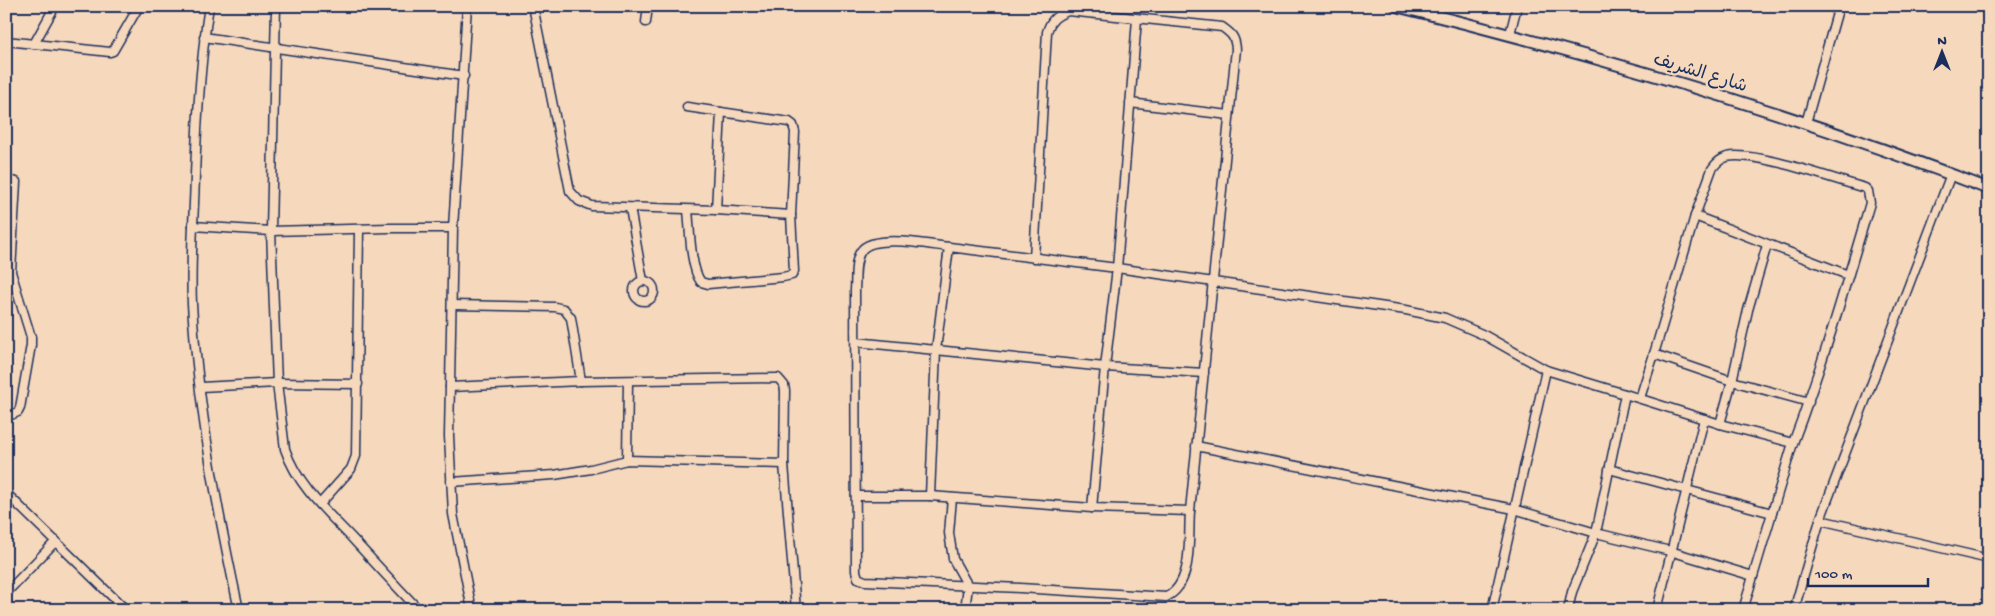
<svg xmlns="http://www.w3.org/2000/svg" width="1995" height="616" viewBox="0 0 1995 616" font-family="'Gochi Hand','Playpen Sans Arabic',sans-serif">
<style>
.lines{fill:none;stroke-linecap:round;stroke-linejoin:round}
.street-casing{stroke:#1b2f5e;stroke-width:11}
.secondary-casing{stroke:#1b2f5e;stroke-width:14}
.street{stroke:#f6d8bc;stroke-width:8}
.secondary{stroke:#f6d8bc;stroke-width:10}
.labels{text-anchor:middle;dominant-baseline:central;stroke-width:4.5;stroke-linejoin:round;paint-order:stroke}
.street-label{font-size:18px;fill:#1b2f5e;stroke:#f6d8bc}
</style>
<rect width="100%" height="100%" fill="#f6d8bc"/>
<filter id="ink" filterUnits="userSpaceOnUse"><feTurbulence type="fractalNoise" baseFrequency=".02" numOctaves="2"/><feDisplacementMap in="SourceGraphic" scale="10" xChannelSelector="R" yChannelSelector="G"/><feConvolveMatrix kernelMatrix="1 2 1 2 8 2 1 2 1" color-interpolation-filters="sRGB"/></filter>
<g filter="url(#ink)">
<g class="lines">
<g class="street-casing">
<g id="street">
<path d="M209,6C200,62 197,119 195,175C194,218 190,261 192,304C198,407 217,509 239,610"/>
<path d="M276,6L271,231L277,383L285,449C297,485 326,511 351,537C373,561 396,586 419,610"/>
<path d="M467,6L453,228L449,436L453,514L472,610"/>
<path d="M533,6L570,191L579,201L592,206L716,210L791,215"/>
<path d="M646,22L648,6"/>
<path d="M1510,34L1517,6"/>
<path d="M204,37L464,76"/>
<path d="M6,41L110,52L113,51L139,6"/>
<path d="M34,44L55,6"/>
<path d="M1130,103L1229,115"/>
<path d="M687,107L789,122L793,125L795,132L791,215L794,271L792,275L783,277L708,284L701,282C690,268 690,228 688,210"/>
<path d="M1806,123L1839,6"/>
<path d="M6,180L16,182L11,272L31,337V345L20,408L18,412L6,417"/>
<path d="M630,208L643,281"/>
<path d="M716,210L721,112"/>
<path d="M1695,216L1848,275"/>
<path d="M193,226L271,231L389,228H453"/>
<path d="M949,247C930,245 873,233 861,251C854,261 856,278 855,290L856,571L858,578L865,581L1020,588L1166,597C1194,584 1188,537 1190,511L1236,49C1235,37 1232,34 1222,27L1068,11C1056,16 1051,19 1047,32L1034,258"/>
<circle cx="644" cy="291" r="10"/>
<path d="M453,305L555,307L564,309L571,318L581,381"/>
<path d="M856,342L1105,367L1204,373"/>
<path d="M201,387L277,383L358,384"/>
<path d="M450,387L581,381L778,378L784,385L785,391L784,464L796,610"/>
<path d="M1640,398L1654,354L1732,381L1809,402"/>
<path d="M1720,424L1732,381L1748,310L1767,245"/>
<path d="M1196,446L1514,509L1596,533L1670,551L1753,576"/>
<path d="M627,460L628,381"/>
<path d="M1609,469L1772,513L1743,610"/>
<path d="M451,482L554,475L591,469L627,460L784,464"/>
<path d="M6,493L126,610"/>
<path d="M856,496H930L1092,508L1190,511"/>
<path d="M930,496L936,350L949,247L1117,268L1406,310L1445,318L1484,335L1546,370L1625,394"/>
<path d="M952,498L949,533L953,559L968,586L965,610"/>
<path d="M320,504L351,469L356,456L359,230"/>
<path d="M1092,508L1105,367L1117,268L1137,19"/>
<path d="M1772,513L1793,443"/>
<path d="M1820,520L1989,559"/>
<path d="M6,593L56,541"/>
<path d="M1492,610L1546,370"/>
<path d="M1568,610L1572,592L1596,533L1625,394L1720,424L1793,443C1823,364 1846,284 1870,203L1868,191L1865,188C1836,180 1754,150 1727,157C1720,159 1716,163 1712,169L1695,216L1654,354"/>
<path d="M1657,610L1704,419"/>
<path d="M1794,610L1820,520L1951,174"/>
</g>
</g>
<g class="secondary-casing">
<path id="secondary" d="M1396,6C1597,55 1796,114 1989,189"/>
</g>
<use href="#street" class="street"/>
<use href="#secondary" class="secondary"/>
</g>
</g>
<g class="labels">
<g class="street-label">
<text transform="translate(1700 74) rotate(17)">شارع الشريف</text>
</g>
</g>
<rect width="1995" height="616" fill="none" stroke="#f6d8bc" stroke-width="25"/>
<rect x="12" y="12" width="1970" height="591" fill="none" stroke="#1b2f5e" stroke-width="2" filter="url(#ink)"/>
<g transform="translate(1942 52)" stroke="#f6d8bc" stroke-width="4" paint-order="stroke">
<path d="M0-4L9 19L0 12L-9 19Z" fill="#1b2f5e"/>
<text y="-8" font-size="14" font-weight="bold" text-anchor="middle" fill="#1b2f5e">N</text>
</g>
<path d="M1808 578v8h120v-8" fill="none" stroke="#1b2f5e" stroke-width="2.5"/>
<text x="1815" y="578" font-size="15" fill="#1b2f5e" stroke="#f6d8bc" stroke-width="4" paint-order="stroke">100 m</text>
</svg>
